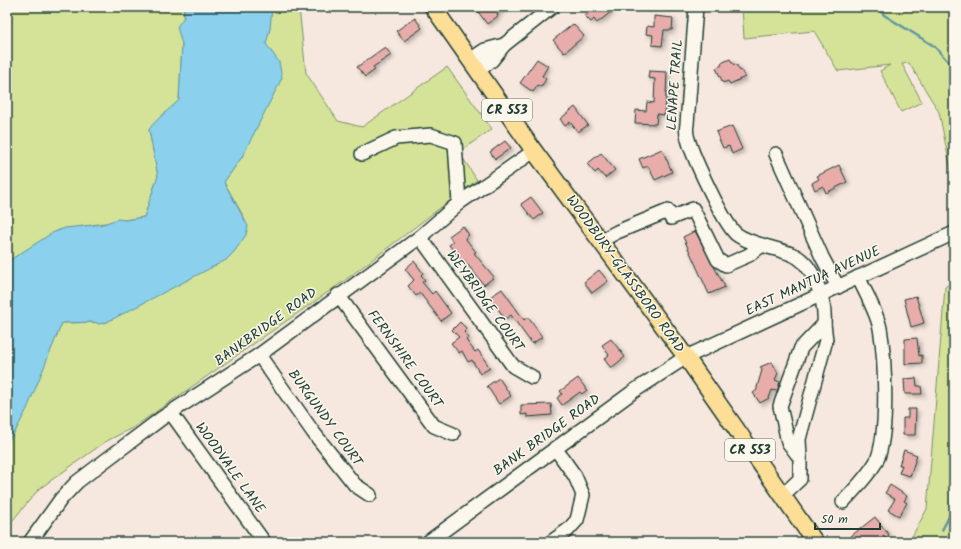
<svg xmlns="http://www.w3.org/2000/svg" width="961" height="549" viewBox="0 0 961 549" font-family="Kalam,sans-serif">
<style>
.green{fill:#d4e397;stroke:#7a9066}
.water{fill:#8bd0ec;stroke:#6095a2}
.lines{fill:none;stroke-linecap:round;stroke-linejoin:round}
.stream{stroke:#6095a2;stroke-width:2.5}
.building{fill:#e8adaa;stroke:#1f3d34;filter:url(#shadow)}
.minor-casing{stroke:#1f3d34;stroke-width:16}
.major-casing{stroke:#1f3d34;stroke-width:19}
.minor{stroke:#fbf7ec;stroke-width:13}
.major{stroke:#fcde96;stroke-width:16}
.labels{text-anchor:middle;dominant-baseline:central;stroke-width:3;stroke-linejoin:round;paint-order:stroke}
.shield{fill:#fbf7ec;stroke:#61756b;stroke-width:1}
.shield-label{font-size:13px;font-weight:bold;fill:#1f3d34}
.street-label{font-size:14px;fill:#1f3d34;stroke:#fbf7ec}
</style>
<defs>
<filter id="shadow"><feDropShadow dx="2.5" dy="2.5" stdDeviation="2" flood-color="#0004"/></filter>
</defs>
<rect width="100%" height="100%" fill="#f7e8df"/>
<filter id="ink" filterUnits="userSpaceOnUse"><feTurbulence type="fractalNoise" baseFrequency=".025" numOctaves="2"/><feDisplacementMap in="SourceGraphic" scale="8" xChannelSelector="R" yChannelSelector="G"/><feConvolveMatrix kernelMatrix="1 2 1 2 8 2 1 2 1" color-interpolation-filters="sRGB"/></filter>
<g filter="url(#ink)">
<g class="green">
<path d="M7,7H184L179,100L149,130L158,176L144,217L59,230L7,262Z"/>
<path d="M271,7H299L306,73L338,121L362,127L447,67L492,129L459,152L477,180L344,281L134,427L105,442L39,489L7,527V442L15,432L62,323L107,322L245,219L224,182L242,157L266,44Z"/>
<path d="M742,7H954V186L939,112L909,63L902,64L922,102L901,112L880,71L890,65L838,71L814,31L744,38Z"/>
<path d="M954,281V542H909L927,509L945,287Z"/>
</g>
<path class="water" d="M184,7H272L270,29L266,44L279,62L282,78L242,157L224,182L248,226L246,235L234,252L226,260L107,322L99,324L94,322L62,323L27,409L15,432L7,442V262L52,233L65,228L103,224L118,219L125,220L144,217L158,176L149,130C151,124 172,107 179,100L182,44L177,27L184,17Z"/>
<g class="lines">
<g class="stream">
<path d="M877,7L884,15L934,46L954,68"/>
<path d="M942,530L950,515L954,474"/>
</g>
</g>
<g class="building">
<path d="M481,7H505L497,13L498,16L487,24L477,10Z"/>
<path d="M596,7H609L612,11L597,23L594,19L591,22L585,16Z"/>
<path d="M654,16L673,18L672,30H664L662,46L652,45L653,35L646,34L647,26L654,27Z"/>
<path d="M415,18L422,28L404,41L396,31Z"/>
<path d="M573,24L584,36L564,53L553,40Z"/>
<path d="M385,47L391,55L373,67L375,70L365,77L357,67Z"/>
<path d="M537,59L548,66L542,76L546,79L541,87L538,85L533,92L520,83Z"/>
<path d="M730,59L734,65L736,64L740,71L741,70L745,77L730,84L728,81L723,83L716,68L722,65L721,63Z"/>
<path d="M649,71L667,72L665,115L657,114L656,124L635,123L636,110L646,111L647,102L654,103L655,79L648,78Z"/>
<path d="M575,107L588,125L578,132L570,122L565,126L560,119Z"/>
<path d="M732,126L742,149L732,154L729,146L723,148L716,132Z"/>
<path d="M505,141L511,148L495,159L490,152Z"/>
<path d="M662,149L672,172L655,180L648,166L643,168L639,159Z"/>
<path d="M601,153L615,170L605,178L598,170L595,173L587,164Z"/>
<path d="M839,165L847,182L826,193L823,186L815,190L812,183L819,179L817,176Z"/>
<path d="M531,197L543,213L534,220L521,204Z"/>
<path d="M463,226L469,235L465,238L476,252L474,253L494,277L484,285L464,260L462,262L449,245L453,242L449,236Z"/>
<path d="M695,231L725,287L709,294L683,237Z"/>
<path d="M414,261L423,273L421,275L425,280L422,282L432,294L435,291L451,313L441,321L420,293L416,296L408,286L414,280L405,269Z"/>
<path d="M599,270L608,281L592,293L584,282Z"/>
<path d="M502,289L524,320L528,317L542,337L532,344L511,315L505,319L490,297Z"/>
<path d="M916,296L924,323L911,327L904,299Z"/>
<path d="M460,322L467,329L464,332L469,338L466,340L475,352L478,350L490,368L480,374L472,360L468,362L462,351L459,353L451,343L459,337L452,330Z"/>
<path d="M917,338L919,356L922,355V363L905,364V339Z"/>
<path d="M611,339L625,357L611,368L604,359L609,355L602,345Z"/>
<path d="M772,362L778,373L775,380L780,382L777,391L772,390L769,398L760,403L753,393L757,390V387L762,370L760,367Z"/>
<path d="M499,378L511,396L499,404L487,386Z"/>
<path d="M578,378L587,390L582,394L580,392L562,405L557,398L562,394L560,391Z"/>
<path d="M916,378L917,386H921L922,394H905L904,379Z"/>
<path d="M551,404L552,415L527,417V414L521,415V405Z"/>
<path d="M908,409H916L915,435H903V418H908Z"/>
<path d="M904,450L917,455L910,476L899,473L902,465H899Z"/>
<path d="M890,485L907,496L904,501L907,503L899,516L888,510L895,499L885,493Z"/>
<path d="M875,517L889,535L879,542H856L851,536Z"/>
</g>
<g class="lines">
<g class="minor-casing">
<g id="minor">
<path d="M696,7L687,124C686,129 686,133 688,139C693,157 723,222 736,234C751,245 774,247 791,254C814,262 826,302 824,324L801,348L780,406L788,442L800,458V479L783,495"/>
<path d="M470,60L485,50L504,45"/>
<path d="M479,70L492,60L504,45L552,7"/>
<path d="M362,154L396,138L431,135L455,143L459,203"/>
<path d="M776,154L822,257L838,287"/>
<path d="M420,237L513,366L532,377"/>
<path d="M600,241L617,232L668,211L671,218L693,209L718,260L726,265L749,255L762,245"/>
<path d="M338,295L434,426L453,434"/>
<path d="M259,355L313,432L355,485L370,495"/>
<path d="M171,413L264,542"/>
<path d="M800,458L799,439L826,340L824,324"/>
<path d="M843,502C855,489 867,477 876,462C889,436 885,357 880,328C876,311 866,293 858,277"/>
<path d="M30,542L61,499L77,482L102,463L162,418L259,355L420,237L459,203L534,151"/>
<path d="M428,542L634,391L686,357L954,233"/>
<path d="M551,542L568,530L577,520L583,495L575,476L555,448"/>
</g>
</g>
<g class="major-casing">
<path id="major" d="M433,7L534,151L686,357L815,542"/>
</g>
<use href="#minor" class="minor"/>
<use href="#major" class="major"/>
</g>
</g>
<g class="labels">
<g class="shield">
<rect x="482" y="99" width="50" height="22" rx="3"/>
<rect x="725" y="439" width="50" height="22" rx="3"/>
</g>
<g class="shield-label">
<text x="507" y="110">CR 553</text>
<text x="750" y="450">CR 553</text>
</g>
<g class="street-label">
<text transform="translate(675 85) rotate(-86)">LENAPE TRAIL</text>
<text transform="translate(625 274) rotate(54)">WOODBURY-GLASSBORO ROAD</text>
<text transform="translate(813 281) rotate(-25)">EAST MANTUA AVENUE</text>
<text transform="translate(485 301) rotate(54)">WEYBRIDGE COURT</text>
<text transform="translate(266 327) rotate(-36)">BANKBRIDGE ROAD</text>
<text transform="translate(405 359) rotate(54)">FERNSHIRE COURT</text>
<text transform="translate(325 418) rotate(54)">BURGUNDY COURT</text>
<text transform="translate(547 435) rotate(-36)">BANK BRIDGE ROAD</text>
<text transform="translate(230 468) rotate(54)">WOODVALE LANE</text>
</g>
</g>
<rect width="961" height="549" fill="none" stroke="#fbf7ec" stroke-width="24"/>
<rect x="12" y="12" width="937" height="525" fill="none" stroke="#1f3d34" stroke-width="1.5" filter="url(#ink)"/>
<path d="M815 523v6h65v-6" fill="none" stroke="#1f3d34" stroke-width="2"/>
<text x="821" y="523" font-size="12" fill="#1f3d34" stroke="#fbf7ec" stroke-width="3" paint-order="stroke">50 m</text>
</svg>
